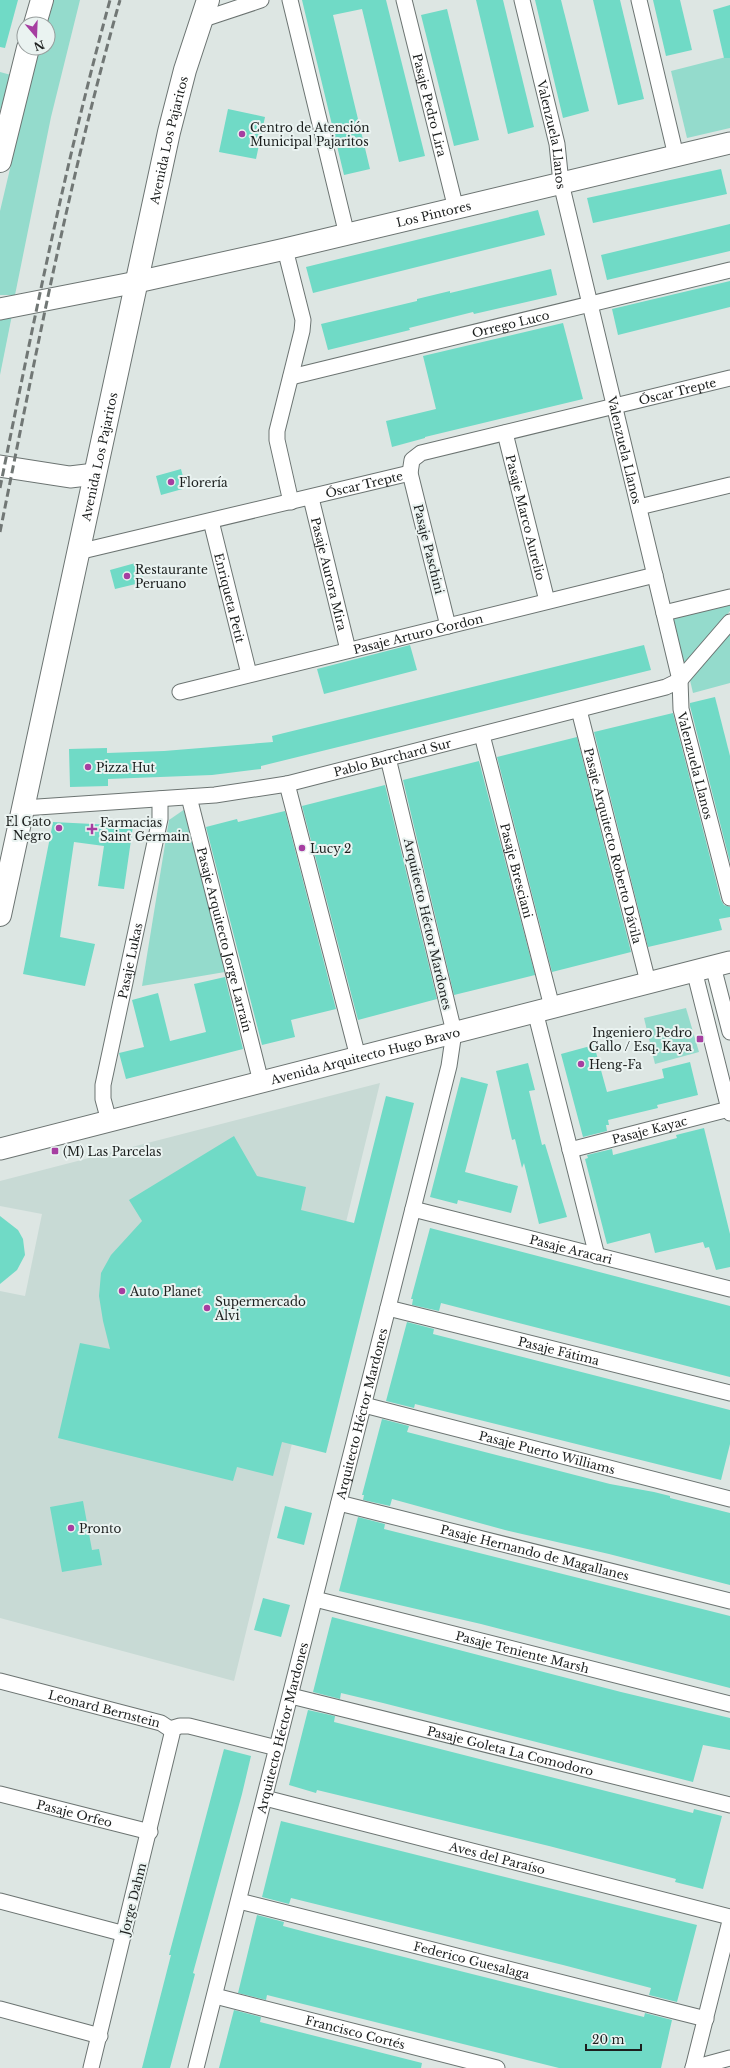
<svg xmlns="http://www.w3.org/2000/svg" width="730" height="2068" viewBox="0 0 730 2068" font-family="'Libre Baskerville',serif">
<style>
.built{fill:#c8dad5}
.green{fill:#94dbcc}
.building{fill:#70dac6}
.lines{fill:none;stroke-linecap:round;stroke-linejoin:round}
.street-casing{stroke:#6c7472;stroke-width:17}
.secondary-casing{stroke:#6c7472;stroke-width:23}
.primary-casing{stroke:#6c7472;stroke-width:24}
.street{stroke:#fff;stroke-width:15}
.secondary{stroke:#fff;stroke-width:21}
.primary{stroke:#fff;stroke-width:22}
.rail{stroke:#717775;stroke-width:3;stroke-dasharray:8 4;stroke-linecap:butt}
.poi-dot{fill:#a63ea1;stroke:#eaf3f1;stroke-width:1.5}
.labels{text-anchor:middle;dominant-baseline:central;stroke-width:4;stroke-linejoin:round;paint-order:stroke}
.street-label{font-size:12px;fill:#1c1f1e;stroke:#eaf3f1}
.poi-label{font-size:12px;fill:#1c1f1e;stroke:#eaf3f1;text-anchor:start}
</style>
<rect width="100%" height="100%" fill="#dde6e3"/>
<path class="built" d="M380,1083L234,1681L0,1618V1291L25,1296L42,1214L0,1206V1181Z"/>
<g class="green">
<path d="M54,0H80L51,117L15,295H0V211L31,80L40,48H48L47,24Z"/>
<path d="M730,56V128L687,138L671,71Z"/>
<path d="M0,72L11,75L0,111Z"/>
<path d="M12,315L0,375V318Z"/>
<path d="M730,604V611L684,667L672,619Z"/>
<path d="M730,628V683L693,693L689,676Z"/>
<path d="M185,809L225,972L142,986L169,820Z"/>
<path d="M686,1008L699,1052L655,1064L644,1018Z"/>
</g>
<g class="building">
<path d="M0,0H18L5,48L0,47Z"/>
<path d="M302,0H386L425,156L399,162L362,9L333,15L370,169L344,175Z"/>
<path d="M476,0H503L534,127L508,134Z"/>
<path d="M535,0H561L589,111L563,118Z"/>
<path d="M593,0H620L644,99L618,105Z"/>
<path d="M653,0H680L692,50L666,56Z"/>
<path d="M730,5V58H724L713,10Z"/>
<path d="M447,9L479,140L454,146L421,15Z"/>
<path d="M228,109L265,117L256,159L219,152Z"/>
<path d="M721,169L727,194L593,223L587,198Z"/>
<path d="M538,210L545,235L313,293L306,267Z"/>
<path d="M730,224V251L607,280L601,255Z"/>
<path d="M551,269L557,295L474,314L473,312L409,328L410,330L328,350L321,324L417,301V299L450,291V293Z"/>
<path d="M730,281V307L618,335L612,309Z"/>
<path d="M563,323L583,399L425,437V438L392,447L386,421L436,409L423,356Z"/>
<path d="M181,469L186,488L161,495L156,476Z"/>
<path d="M139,562L144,582L115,589L110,570Z"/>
<path d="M410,645L417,670L324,694L317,669Z"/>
<path d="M644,645L651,670L261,766V769L212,775L108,779V786L70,787L69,749L107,748V753L164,751L273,742L272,736Z"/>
<path d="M715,697L730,756V862L690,706V703Z"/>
<path d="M673,713L721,900L724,905L730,907V917L719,919L722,930L648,947L594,732Z"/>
<path d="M577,737L631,952L552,972L497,757Z"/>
<path d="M479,761L535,975L454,995L403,780Z"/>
<path d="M385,785L437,999L358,1020L302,806Z"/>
<path d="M285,811L336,1009L291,1020L295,1037L262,1045L206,827L237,819L238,822Z"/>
<path d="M53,822L133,826L124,889L98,886L104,846L74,842L60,937L95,944L85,986L23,974Z"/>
<path d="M225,977L243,1049L126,1079L119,1053L144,1047L132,1000L158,993L170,1041L206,1032L194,984Z"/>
<path d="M594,1045L607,1092L664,1078L662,1069L690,1062L698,1095L657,1105L658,1108L608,1120L609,1125H606L607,1131L583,1137L561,1054Z"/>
<path d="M528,1063L535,1090L529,1091L542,1145L545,1144L567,1217L539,1224L524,1163L522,1168L515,1139L512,1140L496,1071Z"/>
<path d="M461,1077L488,1084L465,1172L518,1186L511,1213L458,1200L457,1204L430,1197Z"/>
<path d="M386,1096L414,1103L326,1453L282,1442L273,1476L237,1467L233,1481L58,1438L80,1343L110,1349L103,1321L99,1296L101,1273L111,1255L142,1221L129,1200L234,1136L257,1176L306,1187L301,1210L354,1223Z"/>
<path d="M704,1128L730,1234V1267L716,1270L709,1247L705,1248L703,1242L655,1253L650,1233L607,1244L585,1159L588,1158L587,1155L612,1149L613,1155L677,1138L676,1135Z"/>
<path d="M0,1216L18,1230L23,1239L25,1255L17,1270L0,1284Z"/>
<path d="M430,1228L730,1306V1377L441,1303L439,1311L412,1305L413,1299H411Z"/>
<path d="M407,1322L434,1329L433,1334L730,1410V1444L721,1480L415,1404L414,1408L386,1401Z"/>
<path d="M382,1419L409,1426L407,1432L610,1484L654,1492L670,1496V1498L730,1513V1585L609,1554L505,1530L392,1499L390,1506L363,1500L364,1495H362Z"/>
<path d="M83,1501L92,1550L99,1549L102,1565L62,1572L50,1507Z"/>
<path d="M285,1506L312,1513L304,1545L277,1538Z"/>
<path d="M358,1517L385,1524L384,1529L730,1616V1688L481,1624L339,1591Z"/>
<path d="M263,1598L290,1605L281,1637L254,1630Z"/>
<path d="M332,1617L621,1692L730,1718V1750L703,1745L693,1782L383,1703L341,1693L340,1699L313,1692Z"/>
<path d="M308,1710L335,1716L334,1722L669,1807L693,1813L694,1809L722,1816L703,1889L675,1882L676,1879L549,1846L317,1790L316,1793L289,1785Z"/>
<path d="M224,1749L251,1756L242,1794L193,1973L195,1974L170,2068H142L171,1955H169Z"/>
<path d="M281,1821L697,1925L677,2002L649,1995L651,1988L563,1965L291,1898L289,1904L262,1897Z"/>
<path d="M257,1915L284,1922L283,1926L336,1940L644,2017L645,2013L672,2020L661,2068H559L267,1995L266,2000L238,1993Z"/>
<path d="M234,2010L261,2017L260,2022L422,2063L421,2068H219Z"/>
</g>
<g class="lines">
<g class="street-casing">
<g id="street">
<path d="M290,0L347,235"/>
<path id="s1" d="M404,0L456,209"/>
<path id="s2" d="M522,0L557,144L561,183L680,680L681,709L730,898"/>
<path d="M639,0L676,156"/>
<path d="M201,20L261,0"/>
<path d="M285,249L303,320L302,331L277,431V440L291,502"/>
<path id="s3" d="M291,377L730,270"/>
<path id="s4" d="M505,433L547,601"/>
<path id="s5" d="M311,498L348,650"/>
<path d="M639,507L730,485"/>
<path id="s6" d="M211,521L249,674"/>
<path id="s7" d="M78,552L410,473"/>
<path d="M664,613L730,597"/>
<path id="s8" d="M448,626L410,473L412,460L421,453L730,378"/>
<path id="s9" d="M180,692L655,575"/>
<path id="s10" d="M579,710L648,982"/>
<path id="s11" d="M482,735L552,1007"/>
<path d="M287,784L358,1057"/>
<path id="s12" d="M189,797L261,1082"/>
<path id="s13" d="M23,808L215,795L287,784L666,687L680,680L730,622"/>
<path d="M713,966L730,1032"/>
<path d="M694,970L730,1113"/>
<path d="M535,1011L597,1256"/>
<path id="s14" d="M109,1121L103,1099V1085L160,819V799"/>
<path id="s15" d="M570,1150L729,1109"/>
<path id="s16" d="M413,1209L730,1289"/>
<path id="s17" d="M388,1308L730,1393"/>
<path id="s18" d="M364,1405L730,1499"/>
<path id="s19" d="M339,1503L730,1601"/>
<path id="s20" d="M315,1599L730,1704"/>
<path id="s21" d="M0,1681L161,1723L170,1729L172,1734L91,2068"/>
<path id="s22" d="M291,1696L730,1805"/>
<path d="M170,1729L180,1726H189L277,1748"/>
<path id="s23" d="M0,1794L150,1832"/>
<path id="s24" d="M265,1798L730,1917"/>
<path d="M0,1901L125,1934"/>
<path id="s25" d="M239,1901L706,2019"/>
<path id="s26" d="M215,1996L497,2068"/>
<path d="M0,2009L100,2036"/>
<path id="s27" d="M196,2068L449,1066L454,1032L388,758"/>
<path d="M693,2068L730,1921"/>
<path d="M693,2068L730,2058"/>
</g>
</g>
<g class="secondary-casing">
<g id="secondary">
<path id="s28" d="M0,309L137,282L285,249L730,143"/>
<path d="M0,466L70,477L95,474"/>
<path id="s29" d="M0,1149L730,962"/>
</g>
</g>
<g class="primary-casing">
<g id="primary">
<path d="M35,24L42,0"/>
<path d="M0,161L28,48"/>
<path id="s30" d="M0,915L169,132L185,70L208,0"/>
</g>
</g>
<use href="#street" class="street"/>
<use href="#secondary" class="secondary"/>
<use href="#primary" class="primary"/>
<g class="rail">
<path d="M0,488C33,324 66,161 110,0"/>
<path d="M0,532C36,354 70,175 120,0"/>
</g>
</g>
<g class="poi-dot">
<circle cx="242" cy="134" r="4"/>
<circle cx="171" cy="482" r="4"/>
<circle cx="127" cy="576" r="4"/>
<circle cx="88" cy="767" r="4"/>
<circle cx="59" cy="828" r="4"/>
<path d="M90 823h4v4h4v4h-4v4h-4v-4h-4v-4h4z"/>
<circle cx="302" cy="848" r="4"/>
<rect x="696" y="1035" width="8" height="8" rx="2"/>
<circle cx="581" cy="1064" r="4"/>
<rect x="51" y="1147" width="8" height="8" rx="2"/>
<circle cx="122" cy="1291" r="4"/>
<circle cx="207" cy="1308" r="4"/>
<circle cx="71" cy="1528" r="4"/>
</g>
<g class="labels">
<g class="street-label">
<text stroke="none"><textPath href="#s1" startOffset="108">Pasaje Pedro Lira</textPath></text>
<text stroke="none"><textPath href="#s2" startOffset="138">Valenzuela Llanos</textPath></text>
<text stroke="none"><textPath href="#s30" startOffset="793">Avenida Los Pajaritos</textPath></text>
<text stroke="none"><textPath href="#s28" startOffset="444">Los Pintores</textPath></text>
<text stroke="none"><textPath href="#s3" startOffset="226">Orrego Luco</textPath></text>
<text stroke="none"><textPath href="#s8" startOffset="446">Óscar Trepte</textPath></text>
<text stroke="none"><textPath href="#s2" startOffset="462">Valenzuela Llanos</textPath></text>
<text stroke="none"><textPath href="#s30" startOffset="469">Avenida Los Pajaritos</textPath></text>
<text stroke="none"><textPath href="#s7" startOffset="294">Óscar Trepte</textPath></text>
<text stroke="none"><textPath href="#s4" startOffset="87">Pasaje Marco Aurelio</textPath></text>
<text transform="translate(429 549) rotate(76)">Pasaje Paschini</text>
<text stroke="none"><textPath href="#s5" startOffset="78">Pasaje Aurora Mira</textPath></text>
<text stroke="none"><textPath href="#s6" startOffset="79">Enriqueta Petit</textPath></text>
<text stroke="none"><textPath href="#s9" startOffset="245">Pasaje Arturo Gordon</textPath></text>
<text stroke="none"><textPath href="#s13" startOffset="374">Pablo Burchard Sur</textPath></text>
<text stroke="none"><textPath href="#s2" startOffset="786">Valenzuela Llanos</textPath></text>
<text stroke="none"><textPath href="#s10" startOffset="140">Pasaje Arquitecto Roberto Dávila</textPath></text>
<text stroke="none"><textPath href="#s11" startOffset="140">Pasaje Bresciani</textPath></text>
<text transform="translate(428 924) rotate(77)">Arquitecto Héctor Mardones</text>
<text stroke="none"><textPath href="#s12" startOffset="147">Pasaje Arquitecto Jorge Larraín</textPath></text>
<text stroke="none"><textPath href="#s14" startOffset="164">Pasaje Lukas</textPath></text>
<text stroke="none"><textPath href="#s29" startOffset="377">Avenida Arquitecto Hugo Bravo</textPath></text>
<text stroke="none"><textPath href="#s15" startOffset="82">Pasaje Kayac</textPath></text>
<text stroke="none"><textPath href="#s16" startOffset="163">Pasaje Aracari</textPath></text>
<text stroke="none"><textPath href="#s17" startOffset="176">Pasaje Fátima</textPath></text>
<text stroke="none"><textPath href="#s27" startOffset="675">Arquitecto Héctor Mardones</textPath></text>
<text stroke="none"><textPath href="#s18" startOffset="189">Pasaje Puerto Williams</textPath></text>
<text stroke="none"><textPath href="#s19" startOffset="202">Pasaje Hernando de Magallanes</textPath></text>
<text stroke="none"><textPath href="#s20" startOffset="214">Pasaje Teniente Marsh</textPath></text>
<text stroke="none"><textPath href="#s21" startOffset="108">Leonard Bernstein</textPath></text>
<text stroke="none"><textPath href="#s27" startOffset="351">Arquitecto Héctor Mardones</textPath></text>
<text stroke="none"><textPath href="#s22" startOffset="226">Pasaje Goleta La Comodoro</textPath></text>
<text stroke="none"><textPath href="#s23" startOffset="77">Pasaje Orfeo</textPath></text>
<text stroke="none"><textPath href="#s24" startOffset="240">Aves del Paraíso</textPath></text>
<text transform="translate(133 1899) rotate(-76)">Jorge Dahm</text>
<text stroke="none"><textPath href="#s25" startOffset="240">Federico Guesalaga</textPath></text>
<text stroke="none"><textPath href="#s26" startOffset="145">Francisco Cortés</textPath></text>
</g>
<g class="poi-label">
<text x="250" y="127">Centro de Atención<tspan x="250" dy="14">Municipal Pajaritos</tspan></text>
<text x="179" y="482">Florería</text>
<text x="135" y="569">Restaurante<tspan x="135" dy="14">Peruano</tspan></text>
<text x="96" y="767">Pizza Hut</text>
<text x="51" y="821" text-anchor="end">El Gato<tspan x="51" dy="14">Negro</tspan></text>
<text x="100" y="822">Farmacias<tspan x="100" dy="14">Saint Germain</tspan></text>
<text x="310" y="848">Lucy 2</text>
<text x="692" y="1032" text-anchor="end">Ingeniero Pedro<tspan x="692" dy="14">Gallo / Esq. Kaya</tspan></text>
<text x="589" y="1064">Heng-Fa</text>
<text x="63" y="1151">(M) Las Parcelas</text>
<text x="130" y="1291">Auto Planet</text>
<text x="215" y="1301">Supermercado<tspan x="215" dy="14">Alvi</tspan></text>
<text x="79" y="1528">Pronto</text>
</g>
</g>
<g transform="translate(36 36) rotate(161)"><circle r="19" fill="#eaf3f1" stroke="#989e9d"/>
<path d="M0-3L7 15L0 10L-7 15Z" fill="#a63ea1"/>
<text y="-6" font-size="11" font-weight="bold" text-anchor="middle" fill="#1c1f1e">N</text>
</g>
<path d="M586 2044v6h55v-6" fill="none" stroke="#1c1f1e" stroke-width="2"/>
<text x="592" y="2044" font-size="12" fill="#1c1f1e" stroke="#eaf3f1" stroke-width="3" paint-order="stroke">20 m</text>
</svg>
